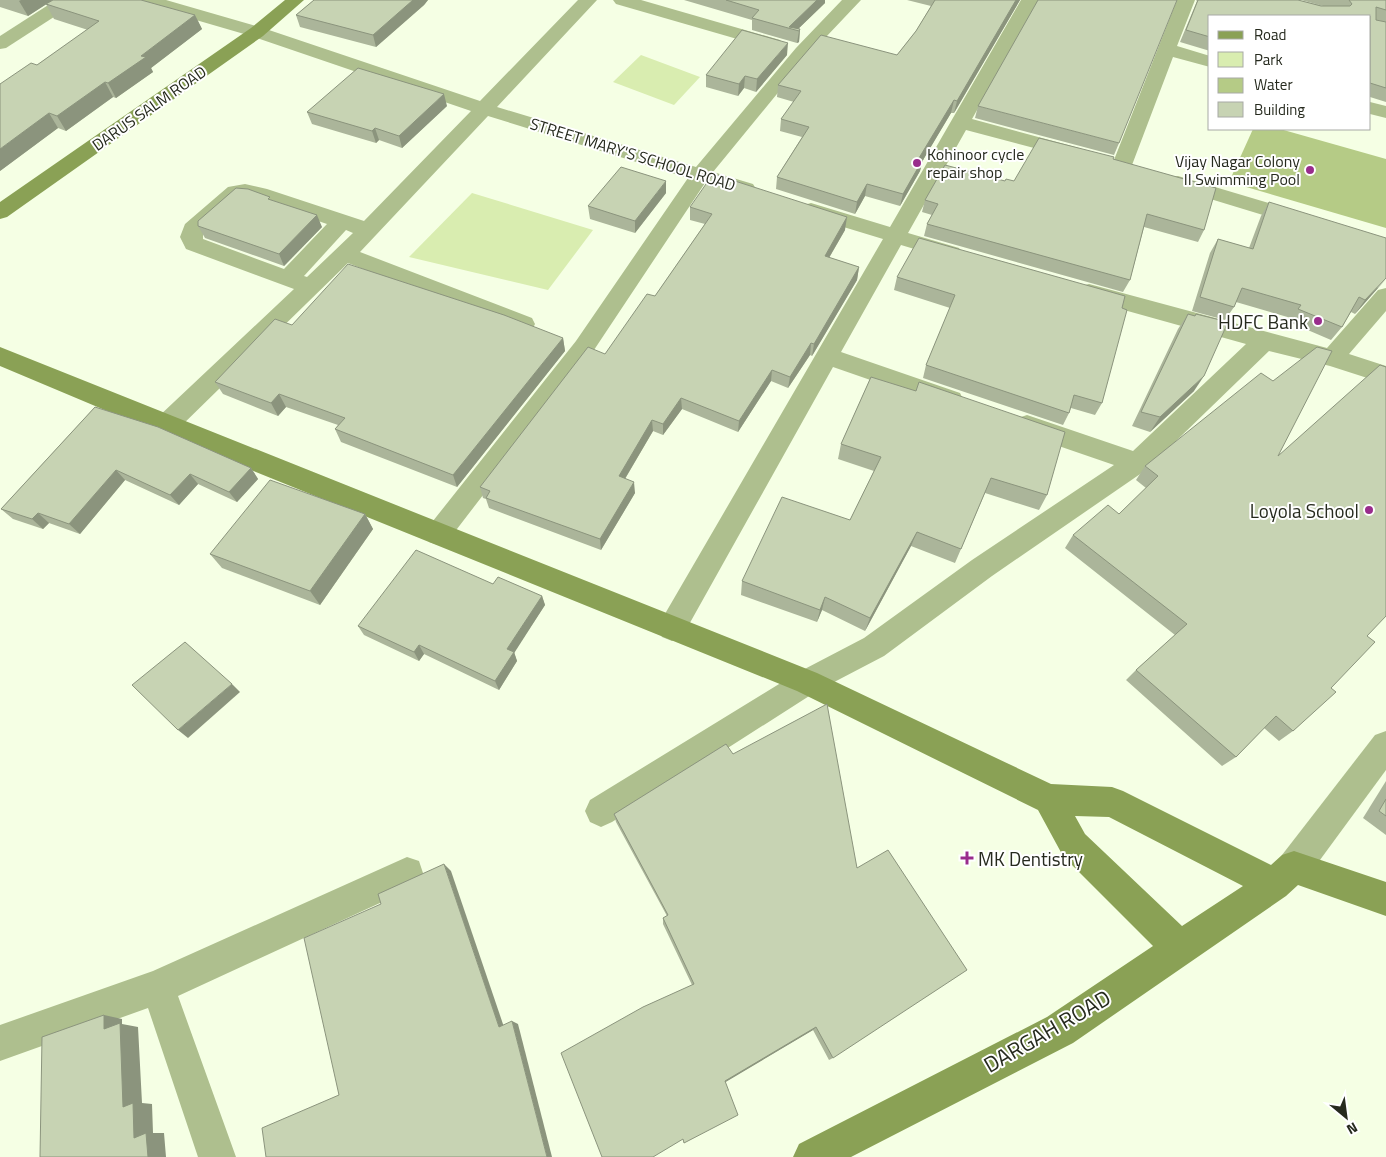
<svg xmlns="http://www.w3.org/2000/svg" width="1386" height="1157" viewBox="0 0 1386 1157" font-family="'Titillium Web',sans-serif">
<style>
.green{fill:#d9edb0}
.water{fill:#b5cb86}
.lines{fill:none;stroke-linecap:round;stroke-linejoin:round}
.minor{fill:#aebf8e;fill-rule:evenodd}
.tertiary{fill:#aebf8e;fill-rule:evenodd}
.secondary{fill:#8aa155;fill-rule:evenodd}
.wall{fill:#abb59a}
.shaded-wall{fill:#8b947d}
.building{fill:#c7d3b3;stroke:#8b947d}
.poi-dot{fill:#992c8c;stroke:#fff;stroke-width:2}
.labels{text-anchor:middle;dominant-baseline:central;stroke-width:4;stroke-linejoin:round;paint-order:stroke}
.far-street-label{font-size:16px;fill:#262a1e;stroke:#fff}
.far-poi-label{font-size:16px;fill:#262a1e;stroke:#fff;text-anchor:start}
.poi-label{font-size:19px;fill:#262a1e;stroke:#fff;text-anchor:end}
.near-street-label{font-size:22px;fill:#262a1e;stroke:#fff}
</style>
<rect width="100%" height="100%" fill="#f5ffe4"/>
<g class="green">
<path d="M641,55L700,77L674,105L613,82Z"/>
<path d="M472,193L593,230L548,290L409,257Z"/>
</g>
<path class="water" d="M1253,129H1280L1386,159V228L1229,182Z"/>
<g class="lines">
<g class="minor">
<path d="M56,0H77L74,4L6,48L0,49V36Z"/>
<path d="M138,0H166L263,28L480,101L578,0H597L497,107L696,167L796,48L842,0H861L808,56L713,172L753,184L756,189L753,194L746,196L705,183L592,353L447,542L438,545L429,542L425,534L429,526L576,341L688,178L488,116L360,252L532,318L535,324L532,330L524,332L516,330L348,263L175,432L166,435L157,432L154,425L157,418L294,289L186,249L180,237L185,224L228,187L245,184L267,189L364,221L471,111L251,36L141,4ZM241,198L256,200L327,224L284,269L203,239V232ZM346,230L353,233L307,277L304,276Z"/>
<path d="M613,0H641L780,40L783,44L780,48L774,49L768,48L616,4Z"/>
<path d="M1021,0H1039L972,119L1079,148L1082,152L1079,156L1072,158L966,130L908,233L959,248L962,253L959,258L951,260L901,245L841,352L960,393L963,399L960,405L951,408L833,367L682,637L672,641L662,637L658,628L662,619L883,239L804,215L801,210L804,205L811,203L890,227Z"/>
<path d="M1177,0H1195L1177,46L1210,56V67L1173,57L1132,165L1129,169L1122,171L1115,169L1112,165Z"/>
<path d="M1370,102L1386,106V118L1370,114Z"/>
<path d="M1178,176L1306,214L1310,219L1306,224L1299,226L1171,187L1168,182L1171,177Z"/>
<path d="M1089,284L1327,348L1378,290L1386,288V311L1349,354L1386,366V384L1330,366L1269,351L1146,470L992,576L884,656L817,691L612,822L601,827L590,822L585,811L590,800L797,673L864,638L972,560L1114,465L1018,432L1015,425L1018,418L1027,415L1133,451L1246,344L1081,298L1078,292L1081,286Z"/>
<path d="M407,857L419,861L423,873L419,885L178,996L236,1157H198L148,1008L0,1061V1025L153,971Z"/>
</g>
<path class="tertiary" d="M1386,731V770L1306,879L1294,883L1282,879L1278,867L1282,855L1375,735Z"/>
<g class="secondary">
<path d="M285,0H304L263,36L7,217L0,219V202L251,28Z"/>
<path d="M0,347L817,673L1051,784L1112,787L1123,791L1271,865L1282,855L1294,851L1386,882V916L1298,885L1286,896L1073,1043L851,1157H793L799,1144L1047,1017L1153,946L1063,856L1038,810L797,691L157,432L0,366ZM1075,816L1109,817L1243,886L1182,926L1085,834Z"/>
</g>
</g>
<g class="wall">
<path d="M0,0H53L195,15L202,29L151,68L153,72L116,98L113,97L66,131L58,128L0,171L37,65L88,30L54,19L46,4L28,16L0,7Z"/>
<path d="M314,0H428L424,5L376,47L300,27L296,15Z"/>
<path d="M684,0H825V3L798,29H800L799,42L797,43L752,30V20Z"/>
<path d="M907,0H1020L954,113H951L923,160L920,171L900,206L865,196L855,214L776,189L777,177L802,137L780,131L781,119L794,102L777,97L778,85L897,55L916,31L931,6Z"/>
<path d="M1196,0H1298L1323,6L1301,0H1386V102L1370,97V16H1210V51L1180,42L1197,1Z"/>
<path d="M787,55L756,92L744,88L738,96L706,87V75Z"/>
<path d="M447,106L402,148L379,140L376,143L312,124L307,112Z"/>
<path d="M978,106L1119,143L1114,155L975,118Z"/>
<path d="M1113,159L1204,230L1198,242L1144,227L1130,280L1123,292L924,236L927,224L932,215L922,212L925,200L1005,181H1014Z"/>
<path d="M666,193L635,233L590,219L588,206Z"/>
<path d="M272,200L322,227L284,266L205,238L198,226Z"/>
<path d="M1269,202L1378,288L1355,314L1351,312L1342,327L1331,340L1289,322L1291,318L1236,302L1234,307L1225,320L1192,311L1210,253L1218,239L1249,248L1261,216Z"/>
<path d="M690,207L845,230L829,258L859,267L857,280L812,356L810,355L788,388L771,381L738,432L682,409L663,435L653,431L625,479L635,493L601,550L489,508L486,499L483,498L480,487L605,354L655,296L705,224L690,220Z"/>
<path d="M897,277L1122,308L1102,403L1095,415L1071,408L1069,413L1063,425L923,378L926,365L950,308L894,290Z"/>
<path d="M1188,314L1194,316L1196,314L1194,391L1150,432L1132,426L1178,329Z"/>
<path d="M292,325L563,338L565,351L457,487L341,442L335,429L338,425L286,407L278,416L223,394L215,382Z"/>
<path d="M871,377L1047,495L1039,510L985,493L955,563L911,546L865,631L822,610L817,622L741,595L742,581L850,520L874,471L838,459L841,444Z"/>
<path d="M95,407L251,468L258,479L237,502L198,484L179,505L125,480L80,534L49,523L43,529L13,519L1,509Z"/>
<path d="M1278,456L1367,636L1331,688L1293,731L1279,741L1264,728L1236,757L1222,766L1126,680L1136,670L1175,635L1065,548L1073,535L1119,514L1146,488L1136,480L1145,466Z"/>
<path d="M365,514L373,529L320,605L222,568L210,554Z"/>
<path d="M493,584L542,596L545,605L514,652L517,661L499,690L424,654L419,661L364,635L358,626Z"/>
<path d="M726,744L833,1058L829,1060L813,1030L725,1082L683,1139L692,985L663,924V918L667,916L616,822L614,814Z"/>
<path d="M1386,781V835L1363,818Z"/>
</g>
<g class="shaded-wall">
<path d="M21,0H53L28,16L19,1Z"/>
<path d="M413,0H428L424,5L376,47L373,35Z"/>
<path d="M817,0H825V3L797,30L789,27Z"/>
<path d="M1016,0H1020L954,113L957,101Z"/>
<path d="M195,15L202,29L151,68L153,72L116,98L108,83L141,56Z"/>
<path d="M800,29L799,42L797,43L799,31Z"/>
<path d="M788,43L787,55L756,92L757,79Z"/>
<path d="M745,76L744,88L738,96L739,84Z"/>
<path d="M105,82L113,97L66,131L57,116Z"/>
<path d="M444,94L447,106L402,148L399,136Z"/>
<path d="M954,100L951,113L923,160L920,171L900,206L903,194L919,158Z"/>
<path d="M49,113L58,128L0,171V149Z"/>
<path d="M375,128L379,140L376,143L372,131Z"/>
<path d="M666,181V193L635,233V221Z"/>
<path d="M867,184L865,196L855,214L857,202Z"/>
<path d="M317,215L322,227L284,266L279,254Z"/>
<path d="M847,217L845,230L823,268L825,256Z"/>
<path d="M859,267L857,280L812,356L814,344Z"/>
<path d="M1386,279L1378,288L1355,314L1365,300Z"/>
<path d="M563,338L565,351L457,487L453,475Z"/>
<path d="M811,343L810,355L788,388L790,377Z"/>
<path d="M772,370L771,381L738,432L739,421Z"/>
<path d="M1204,376L1194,391L1150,432L1160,417Z"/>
<path d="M279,394L286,407L278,416L271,403Z"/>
<path d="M681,398L682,409L663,435V424Z"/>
<path d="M652,420L653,431L620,487L619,476Z"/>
<path d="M251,468L258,479L237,502L229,492Z"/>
<path d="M116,470L125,480L80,534L69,524Z"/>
<path d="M190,474L198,484L179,505L170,495Z"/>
<path d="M634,482L635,493L601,550L600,539Z"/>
<path d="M38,513L49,523L43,529L32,519Z"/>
<path d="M365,514L373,529L320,605L310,591Z"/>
<path d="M917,532L911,546L865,631L870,618Z"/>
<path d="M542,596L545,605L511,658L507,649Z"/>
<path d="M825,597L822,610L817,622L820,610Z"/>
<path d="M419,645L424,654L419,661L414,652Z"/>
<path d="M514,652L517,661L499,690L495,681Z"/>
<path d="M232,684L240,692L188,738L178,730Z"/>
<path d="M444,864L451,871L505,1030L499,1027Z"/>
<path d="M104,1015L122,1019V1024L138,1027L142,1103L152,1104L153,1133H164L166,1157H148L134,1138L123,1107L104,1029Z"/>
<path d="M512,1021L518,1024L552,1157H547Z"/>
<path d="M816,1027L813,1030L724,1083L725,1081Z"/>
</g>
<g class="building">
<path d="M53,0H141L195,15L141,56L146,57L108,83L105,82L57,116L49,113L0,149V84L31,63L37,65L99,21L46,4Z"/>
<path d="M314,0H413L373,35L296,15Z"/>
<path d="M726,0H817L789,27L800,29L799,31L752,18L759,10Z"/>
<path d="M935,0H1016L957,101L954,100L919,158L923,159L903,194L867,184L857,202L777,177L809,127L781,119L801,91L778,85L821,35L897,55L916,31Z"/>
<path d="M1038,0H1177L1119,143L978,106Z"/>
<path d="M1198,0H1298L1321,6H1350L1352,4L1349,0H1386V10L1376,7V20L1386,22V88L1370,83V16H1210V37L1186,30Z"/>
<path d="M742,30L788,43L757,79L745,76L739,84L706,75Z"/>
<path d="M358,68L444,94L399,136L375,128L372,131L307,112Z"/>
<path d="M1039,138L1114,157L1113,159L1216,188L1204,230L1147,214L1130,280L927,224L938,204L925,200L945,165L1005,181L1006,179L1014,181Z"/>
<path d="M621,167L666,181L635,221L588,206Z"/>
<path d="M713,174L847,217L825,256L859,267L814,344L811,343L790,377L772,370L739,421L681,398L663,424L652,420L619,476L634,482L600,539L486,498L490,491L480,487L588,347L605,354L647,294L655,296L712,214L690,207Z"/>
<path d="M236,188L248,189L270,197L268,199L317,215L279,254L198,226V221Z"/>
<path d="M1269,202L1386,238V278L1365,300L1359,297L1342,327L1298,309L1301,305L1242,288L1234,307L1200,297L1218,239L1253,249Z"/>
<path d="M919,238L1125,296L1122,308L1127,310L1102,403L1074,395L1069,413L926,365L955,295L897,277Z"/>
<path d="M348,264L504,315L563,338L453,475L335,429L345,418L279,394L271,403L215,382L275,319L292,325Z"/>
<path d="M1188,314L1195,316L1196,314L1228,322L1204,376L1160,417L1141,412Z"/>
<path d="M1317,347L1332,351L1278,456L1380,365L1386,367V616L1367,636L1375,642L1331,688L1336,692L1293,731L1276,716L1236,757L1136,670L1187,624L1073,535L1108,505L1119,514L1158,476L1145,466L1261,373L1273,381Z"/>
<path d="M871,377L916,391L919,382L1065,432L1047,495L991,478L961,549L917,532L870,618L825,597L820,610L742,581L782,497L850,520L881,457L841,444Z"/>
<path d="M95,407L158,427L251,468L229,492L190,474L170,495L116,470L69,524L38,513L32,519L1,509Z"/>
<path d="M270,480L365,514L310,591L210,554Z"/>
<path d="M416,550L493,584L498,577L542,596L507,649L514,652L495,681L419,645L414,652L358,626Z"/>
<path d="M185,642L232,684L178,730L132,685Z"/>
<path d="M827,704L857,868L888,850L967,970L833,1058L816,1027L725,1081L738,1115L684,1143L683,1139L653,1157H602L561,1053L643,1007L694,984L663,918L668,915L614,814L726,744L733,754Z"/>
<path d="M1386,799V816L1379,811Z"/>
<path d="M444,864L499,1027L512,1021L547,1157H266L262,1128L339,1095L304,938L381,904L378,894Z"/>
<path d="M104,1015V1029L120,1023L123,1107L133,1103L134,1138L146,1133L148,1157H40L42,1037Z"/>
</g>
<g class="poi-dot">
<circle cx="917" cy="163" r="5"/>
<circle cx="1310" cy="170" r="5"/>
<circle cx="1318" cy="321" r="5"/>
<circle cx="1369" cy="510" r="5"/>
<path d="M964.5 850.5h5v5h5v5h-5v5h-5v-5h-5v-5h5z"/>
</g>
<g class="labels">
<g class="far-street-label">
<text transform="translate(149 108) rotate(-35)">DARUS SALM ROAD</text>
<text transform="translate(633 154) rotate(17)">STREET MARY'S SCHOOL ROAD</text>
</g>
<g class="far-poi-label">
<text x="927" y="154">Kohinoor cycle<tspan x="927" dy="18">repair shop</tspan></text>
<text x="1300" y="161" text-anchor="end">Vijay Nagar Colony<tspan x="1300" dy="18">II Swimming Pool</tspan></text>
</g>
<g class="poi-label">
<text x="1308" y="321">HDFC Bank</text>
<text x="1359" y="510">Loyola School</text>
<text x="978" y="858" text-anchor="start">MK Dentistry</text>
</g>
<g class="near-street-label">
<text transform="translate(1047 1031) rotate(-30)">DARGAH ROAD</text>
</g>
</g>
<rect x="1208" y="15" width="162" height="115" fill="#ffffff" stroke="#a8aaa5"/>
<rect x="1218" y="31" width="25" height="8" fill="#8aa155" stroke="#a8aaa5"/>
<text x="1254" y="40" font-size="15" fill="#262a1e">Road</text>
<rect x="1218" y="52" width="25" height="15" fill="#d9edb0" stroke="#a8aaa5"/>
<text x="1254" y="65" font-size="15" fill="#262a1e">Park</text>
<rect x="1218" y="78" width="25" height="15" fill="#b5cb86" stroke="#a8aaa5"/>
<text x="1254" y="90" font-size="15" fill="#262a1e">Water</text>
<rect x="1218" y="102" width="25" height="15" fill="#c7d3b3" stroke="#a8aaa5"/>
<text x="1254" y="115" font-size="15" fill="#262a1e">Building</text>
<g transform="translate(1346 1117) rotate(151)" stroke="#ffffff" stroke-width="4" paint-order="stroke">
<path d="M0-4L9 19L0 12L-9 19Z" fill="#262a1e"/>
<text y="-8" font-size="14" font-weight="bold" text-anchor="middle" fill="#262a1e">N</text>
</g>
</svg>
